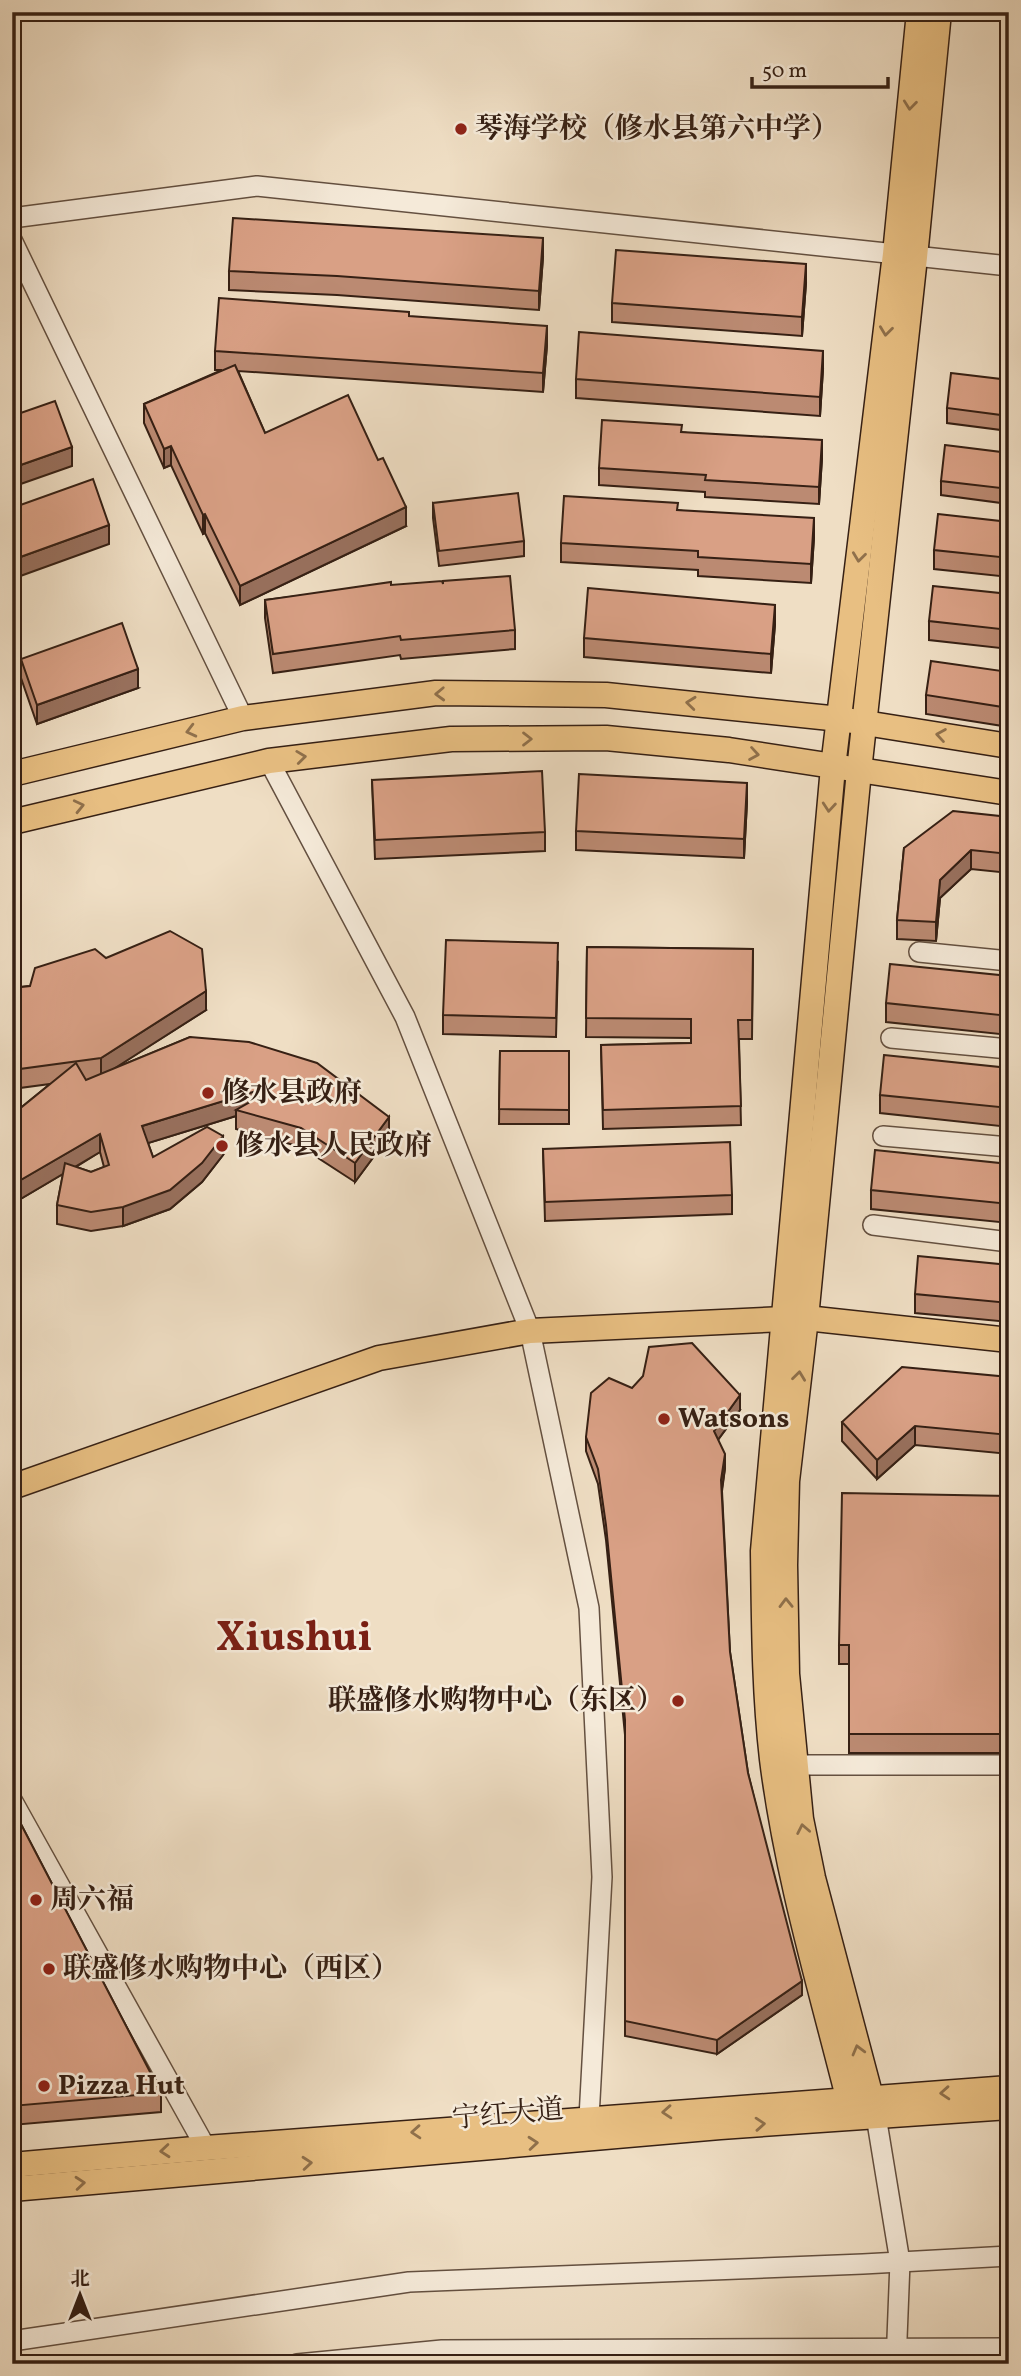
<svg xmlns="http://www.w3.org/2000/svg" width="1021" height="2376" viewBox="0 0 1021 2376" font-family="Vollkorn,'Noto Serif SC',serif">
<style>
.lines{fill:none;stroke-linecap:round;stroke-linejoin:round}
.minor-casing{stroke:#645040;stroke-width:22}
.major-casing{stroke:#362014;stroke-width:27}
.minor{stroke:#f5ead9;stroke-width:19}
.major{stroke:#e8bf82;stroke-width:24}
.wall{fill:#bb8a72;stroke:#362014;stroke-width:2;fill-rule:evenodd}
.shaded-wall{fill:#98705d;stroke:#362014;stroke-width:2}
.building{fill:#d9a085;stroke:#362014;stroke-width:2}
.oneway{stroke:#8f704b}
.poi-dot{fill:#8f2418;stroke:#f5ead9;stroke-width:2.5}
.labels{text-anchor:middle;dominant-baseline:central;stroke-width:5;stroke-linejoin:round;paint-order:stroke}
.poi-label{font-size:28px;font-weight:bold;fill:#362014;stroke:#f5ead9;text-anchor:start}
.street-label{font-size:28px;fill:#362014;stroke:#f5ead9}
.town-label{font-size:42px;font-weight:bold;fill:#7a1f14;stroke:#f5ead9}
</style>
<rect width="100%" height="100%" fill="#efdec4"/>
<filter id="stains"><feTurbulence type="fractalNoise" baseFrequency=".00286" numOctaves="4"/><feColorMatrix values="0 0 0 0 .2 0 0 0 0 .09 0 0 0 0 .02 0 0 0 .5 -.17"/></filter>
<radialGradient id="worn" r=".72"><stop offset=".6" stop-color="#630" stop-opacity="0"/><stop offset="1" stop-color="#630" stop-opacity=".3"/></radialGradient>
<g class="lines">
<g class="minor-casing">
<g id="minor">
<path d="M12,218L257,186L1009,266"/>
<path d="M12,240L243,718"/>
<path d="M269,761L405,1017L530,1331L589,1608L602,1877L589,2118"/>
<path d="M919,952L1009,961"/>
<path d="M891,1038L1009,1049"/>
<path d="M883,1136L1009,1147"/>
<path d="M873,1225L1009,1242"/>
<path d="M783,1762L795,1765H1009"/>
<path d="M12,1800L206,2148"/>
<path d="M876,2116L900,2262L896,2364"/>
<path d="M12,2341L409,2282L863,2264L1009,2256"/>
<path d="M297,2364L442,2350L1009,2348"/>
</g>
</g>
<g class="major-casing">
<g id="major">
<path d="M12,774L243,718L436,693L606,695L840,719L1009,746"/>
<path d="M12,822L269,761L451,739L606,738L729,750L1009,793"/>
<path d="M12,1487L379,1358L530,1331L806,1318L1009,1340"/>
<path d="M876,2116L813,1878L801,1819L787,1674L785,1565L787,1481L806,1318L859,771L915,257L939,12"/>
<path d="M853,2117C824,1999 787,1880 772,1759C764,1690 764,1621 763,1551L833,767L895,254L919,12"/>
<path d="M12,2165L206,2148L1009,2088"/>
<path d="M12,2189L720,2127L1009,2107"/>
</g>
</g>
<use href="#minor" class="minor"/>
<use href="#major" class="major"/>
</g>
<g class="wall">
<path d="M543,257L539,310L337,295L229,290V271Z"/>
<path d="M806,283L802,336L612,322V303Z"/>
<path d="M1009,300V354L1004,353V337Z"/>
<path d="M409,317L547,345L543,392L238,371L265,433L406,526L240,605L205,533L203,534L171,465L164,468L144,423V404L222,370H215V351Z"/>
<path d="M823,369L820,416L576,398V379Z"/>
<path d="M1009,380V431L947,423V408Z"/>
<path d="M682,432L822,458L819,504L705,497V492L599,485V468Z"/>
<path d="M1009,453V504L941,495V481Z"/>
<path d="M433,503L524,541V556L439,566L433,518Z"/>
<path d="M678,510L814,537L811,583L698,576V570L561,562V543Z"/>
<path d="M1009,522V577L934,569V550Z"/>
<path d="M391,585L515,630V649L401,659L400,655L273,673L265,618V600Z"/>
<path d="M1009,594V649L929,640V621Z"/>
<path d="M775,624L771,673L584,657V638Z"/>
<path d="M21,659L138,688L37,724L21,678Z"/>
<path d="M1009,672V727L926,714V695Z"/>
<path d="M372,780L545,832V851L375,859Z"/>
<path d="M747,802L744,858L576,850V831Z"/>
<path d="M1009,817V873L971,869L940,898L936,941L897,939V920L904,848Z"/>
<path d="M587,947L753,949L752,1039H739L741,1125L603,1129L601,1045L691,1043V1038L586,1037Z"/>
<path d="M106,958L206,1010L113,1069L190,1037L389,1136L355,1182L301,1147L236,1129V1116L148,1143L153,1157L223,1155L202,1182L170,1209L123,1226L91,1231L57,1224V1205L63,1174L12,1204V1115L50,1084L12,1089V988L30,986ZM100,1152L104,1167L91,1172L76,1167Z"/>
<path d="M558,962L556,1037L443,1034V1015Z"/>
<path d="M1009,976V1035L886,1022V1003Z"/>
<path d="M500,1051H569V1124H499Z"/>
<path d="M1009,1068V1127L880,1113V1095Z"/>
<path d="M543,1149L732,1195V1214L545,1221Z"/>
<path d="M1009,1164V1223L871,1209V1190Z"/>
<path d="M1009,1265V1322L915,1313V1294Z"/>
<path d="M1009,1377V1454L915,1445L877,1479L842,1441V1422Z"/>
<path d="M632,1388L740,1410L718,1440L725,1468L722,1491L730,1652L748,1773L802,1995L717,2054L625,2036V1735L606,1540L598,1484L586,1451V1437Z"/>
<path d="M1009,1496V1753H849V1664H839V1645Z"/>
<path d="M12,1807L161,2093V2112L12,2125Z"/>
</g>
<g class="shaded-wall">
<path d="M543,238V257L539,310V291Z"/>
<path d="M806,264V283L802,336V317Z"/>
<path d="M547,326V345L543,392V373Z"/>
<path d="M823,351V369L820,416V397Z"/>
<path d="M822,440V458L819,504V487Z"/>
<path d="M171,446V465L164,468V449Z"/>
<path d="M72,447V466L12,487V468Z"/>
<path d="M406,507V526L240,605V586Z"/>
<path d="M205,514V533L203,534V515Z"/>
<path d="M814,518V537L811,583V564Z"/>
<path d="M109,525V544L12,579V560Z"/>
<path d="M775,605V624L771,673V654Z"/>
<path d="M138,669V688L37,724V705Z"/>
<path d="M747,783V802L744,858V839Z"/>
<path d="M971,850V869L940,898L936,941V922L940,880Z"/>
<path d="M206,991V1010L101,1077V1058Z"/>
<path d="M256,1091V1110H236V1116L142,1145V1126Z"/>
<path d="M389,1117V1136L355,1182V1163Z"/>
<path d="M100,1134V1152L12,1204V1185Z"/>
<path d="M223,1136V1155L202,1182L170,1209L123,1226V1207Z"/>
<path d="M740,1395V1410L714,1445V1431Z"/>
<path d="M915,1426V1445L877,1479V1460Z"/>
<path d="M725,1454V1468L721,1495V1480Z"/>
<path d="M802,1981V1995L717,2054V2040Z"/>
</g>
<g class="building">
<path d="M233,218L543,238L539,291L337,276L229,271Z"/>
<path d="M616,250L806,264L802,317L612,303Z"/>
<path d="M219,298L409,312V316L547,326L543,373L215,351Z"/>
<path d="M1008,300H1009V337H1004Z"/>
<path d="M579,332L823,351L820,397L576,379Z"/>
<path d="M235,365L265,433L348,395L378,460L383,458L406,507L240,586L205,514L203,515L171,446L164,449L144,404Z"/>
<path d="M951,373L1009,380V416L947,408Z"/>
<path d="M55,401L72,447L12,468V416Z"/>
<path d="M602,420L682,425L681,432L822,440L819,487L705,480L706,475L599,468Z"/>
<path d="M945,445L1009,453V489L941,481Z"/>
<path d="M93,479L109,525L12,560V508Z"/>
<path d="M518,493L524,541L439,551L433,503Z"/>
<path d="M564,496L678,503L677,510L814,518L811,564L698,557V551L561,543Z"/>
<path d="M938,514L1009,522V558L934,550Z"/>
<path d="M510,576L515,630L401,640L400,636L273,654L265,600L391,582V585L442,581L443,584V581Z"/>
<path d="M933,586L1009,594V630L929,621Z"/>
<path d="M588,588L775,605L771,654L584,638Z"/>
<path d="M122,623L138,669L37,705L21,659Z"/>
<path d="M931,661L1009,672V708L926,695Z"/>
<path d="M542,771L545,832L375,840L372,780Z"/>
<path d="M579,774L747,783L744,839L576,831Z"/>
<path d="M953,811L1009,817V854L971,850L940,880L936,922L897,920L904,848Z"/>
<path d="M170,931L202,949L206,991L101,1058L12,1070V988L30,986L35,968L95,949L106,958Z"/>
<path d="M446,940L558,943L556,1018L443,1015Z"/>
<path d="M587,947L753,949L752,1020H738L741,1106L603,1110L601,1045L691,1043V1019L586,1018Z"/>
<path d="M890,964L1009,976V1016L886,1003Z"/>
<path d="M190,1037L249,1042L317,1063L389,1117L355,1163L301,1128L236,1110L259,1097L256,1091L142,1126L153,1157L207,1127L223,1136L202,1163L170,1190L123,1207L91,1212L57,1205L65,1163L91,1172L109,1165L100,1134L12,1185V1115L76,1063L86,1080Z"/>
<path d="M500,1051H569V1110L499,1109Z"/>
<path d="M884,1055L1009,1068V1108L880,1095Z"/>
<path d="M730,1142L732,1195L545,1202L543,1149Z"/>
<path d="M875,1150L1009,1164V1204L871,1190Z"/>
<path d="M918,1256L1009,1265V1303L915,1294Z"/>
<path d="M692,1343L740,1395L714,1431L725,1454L721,1480L730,1652L748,1773L802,1981L717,2040L625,2021V1720L606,1525L598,1469L586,1437L591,1393L609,1378L632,1388L643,1376L649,1347Z"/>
<path d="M902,1367L1009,1377V1435L915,1426L877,1460L842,1422Z"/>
<path d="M842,1493L1009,1496V1734H849V1645H839Z"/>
<path d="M12,1807L161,2093L12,2106Z"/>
</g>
<defs><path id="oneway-chevron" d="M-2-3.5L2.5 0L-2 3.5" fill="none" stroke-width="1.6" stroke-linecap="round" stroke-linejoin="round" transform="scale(1.75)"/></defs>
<g class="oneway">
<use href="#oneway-chevron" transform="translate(910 105) rotate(96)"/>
<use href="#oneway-chevron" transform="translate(886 331) rotate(97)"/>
<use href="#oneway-chevron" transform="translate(859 557) rotate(97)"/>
<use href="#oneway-chevron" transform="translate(440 694) rotate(178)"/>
<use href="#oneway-chevron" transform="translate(691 703) rotate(-174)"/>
<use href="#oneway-chevron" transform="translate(191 731) rotate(166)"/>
<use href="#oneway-chevron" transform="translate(941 735) rotate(-171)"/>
<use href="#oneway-chevron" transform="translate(527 739)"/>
<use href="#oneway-chevron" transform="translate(754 754) rotate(9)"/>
<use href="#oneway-chevron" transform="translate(301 757) rotate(-7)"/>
<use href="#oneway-chevron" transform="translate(79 806) rotate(-13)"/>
<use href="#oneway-chevron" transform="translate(829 807) rotate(95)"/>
<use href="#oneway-chevron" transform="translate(799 1376) rotate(-83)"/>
<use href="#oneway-chevron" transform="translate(786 1603) rotate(-91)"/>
<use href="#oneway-chevron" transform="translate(803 1829) rotate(-101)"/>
<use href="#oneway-chevron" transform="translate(858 2050) rotate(-105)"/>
<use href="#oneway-chevron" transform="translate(945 2093) rotate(176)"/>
<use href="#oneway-chevron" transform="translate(667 2112) rotate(176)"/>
<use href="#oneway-chevron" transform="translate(760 2124) rotate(-4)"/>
<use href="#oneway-chevron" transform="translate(416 2132) rotate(176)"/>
<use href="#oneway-chevron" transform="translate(533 2143) rotate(-5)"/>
<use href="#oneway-chevron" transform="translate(165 2151) rotate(175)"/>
<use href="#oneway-chevron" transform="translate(307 2163) rotate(-5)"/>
<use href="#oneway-chevron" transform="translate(80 2183) rotate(-5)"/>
</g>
<g class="poi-dot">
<circle cx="461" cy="129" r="7"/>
<circle cx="208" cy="1093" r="7"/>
<circle cx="222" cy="1146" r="7"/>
<circle cx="664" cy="1419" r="7"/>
<circle cx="678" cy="1701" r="7"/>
<circle cx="36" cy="1900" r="7"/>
<circle cx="49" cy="1969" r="7"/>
<circle cx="44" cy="2086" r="7"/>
</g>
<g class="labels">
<g class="poi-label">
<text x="475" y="129">琴海学校（修水县第六中学）</text>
<text x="222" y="1093">修水县政府</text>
<text x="236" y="1146">修水县人民政府</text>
<text x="678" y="1419">Watsons</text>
<text x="664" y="1701" text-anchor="end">联盛修水购物中心（东区）</text>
<text x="50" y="1900">周六福</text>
<text x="63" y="1969">联盛修水购物中心（西区）</text>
<text x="58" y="2086">Pizza Hut</text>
</g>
<g class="street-label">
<text transform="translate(508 2115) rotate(-5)">宁红大道</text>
</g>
<g class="town-label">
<text x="294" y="1639">Xiushui</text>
</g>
</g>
<rect width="1021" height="2376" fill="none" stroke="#efdec4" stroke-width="42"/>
<rect x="14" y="14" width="993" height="2348" fill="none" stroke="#362014" stroke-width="3.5"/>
<rect x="21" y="21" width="979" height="2334" fill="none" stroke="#362014" stroke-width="2"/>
<g transform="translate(80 2295)" stroke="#f5ead9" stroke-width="5" paint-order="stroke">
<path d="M0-5L12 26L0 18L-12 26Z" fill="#362014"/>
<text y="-10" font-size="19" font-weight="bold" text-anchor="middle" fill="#362014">北</text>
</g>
<path d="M752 77v10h136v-10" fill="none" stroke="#362014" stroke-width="3.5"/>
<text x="762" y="77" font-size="21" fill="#362014" stroke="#f5ead9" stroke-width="5" paint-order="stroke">50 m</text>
<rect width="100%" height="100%" filter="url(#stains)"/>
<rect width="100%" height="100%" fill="url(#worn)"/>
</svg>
